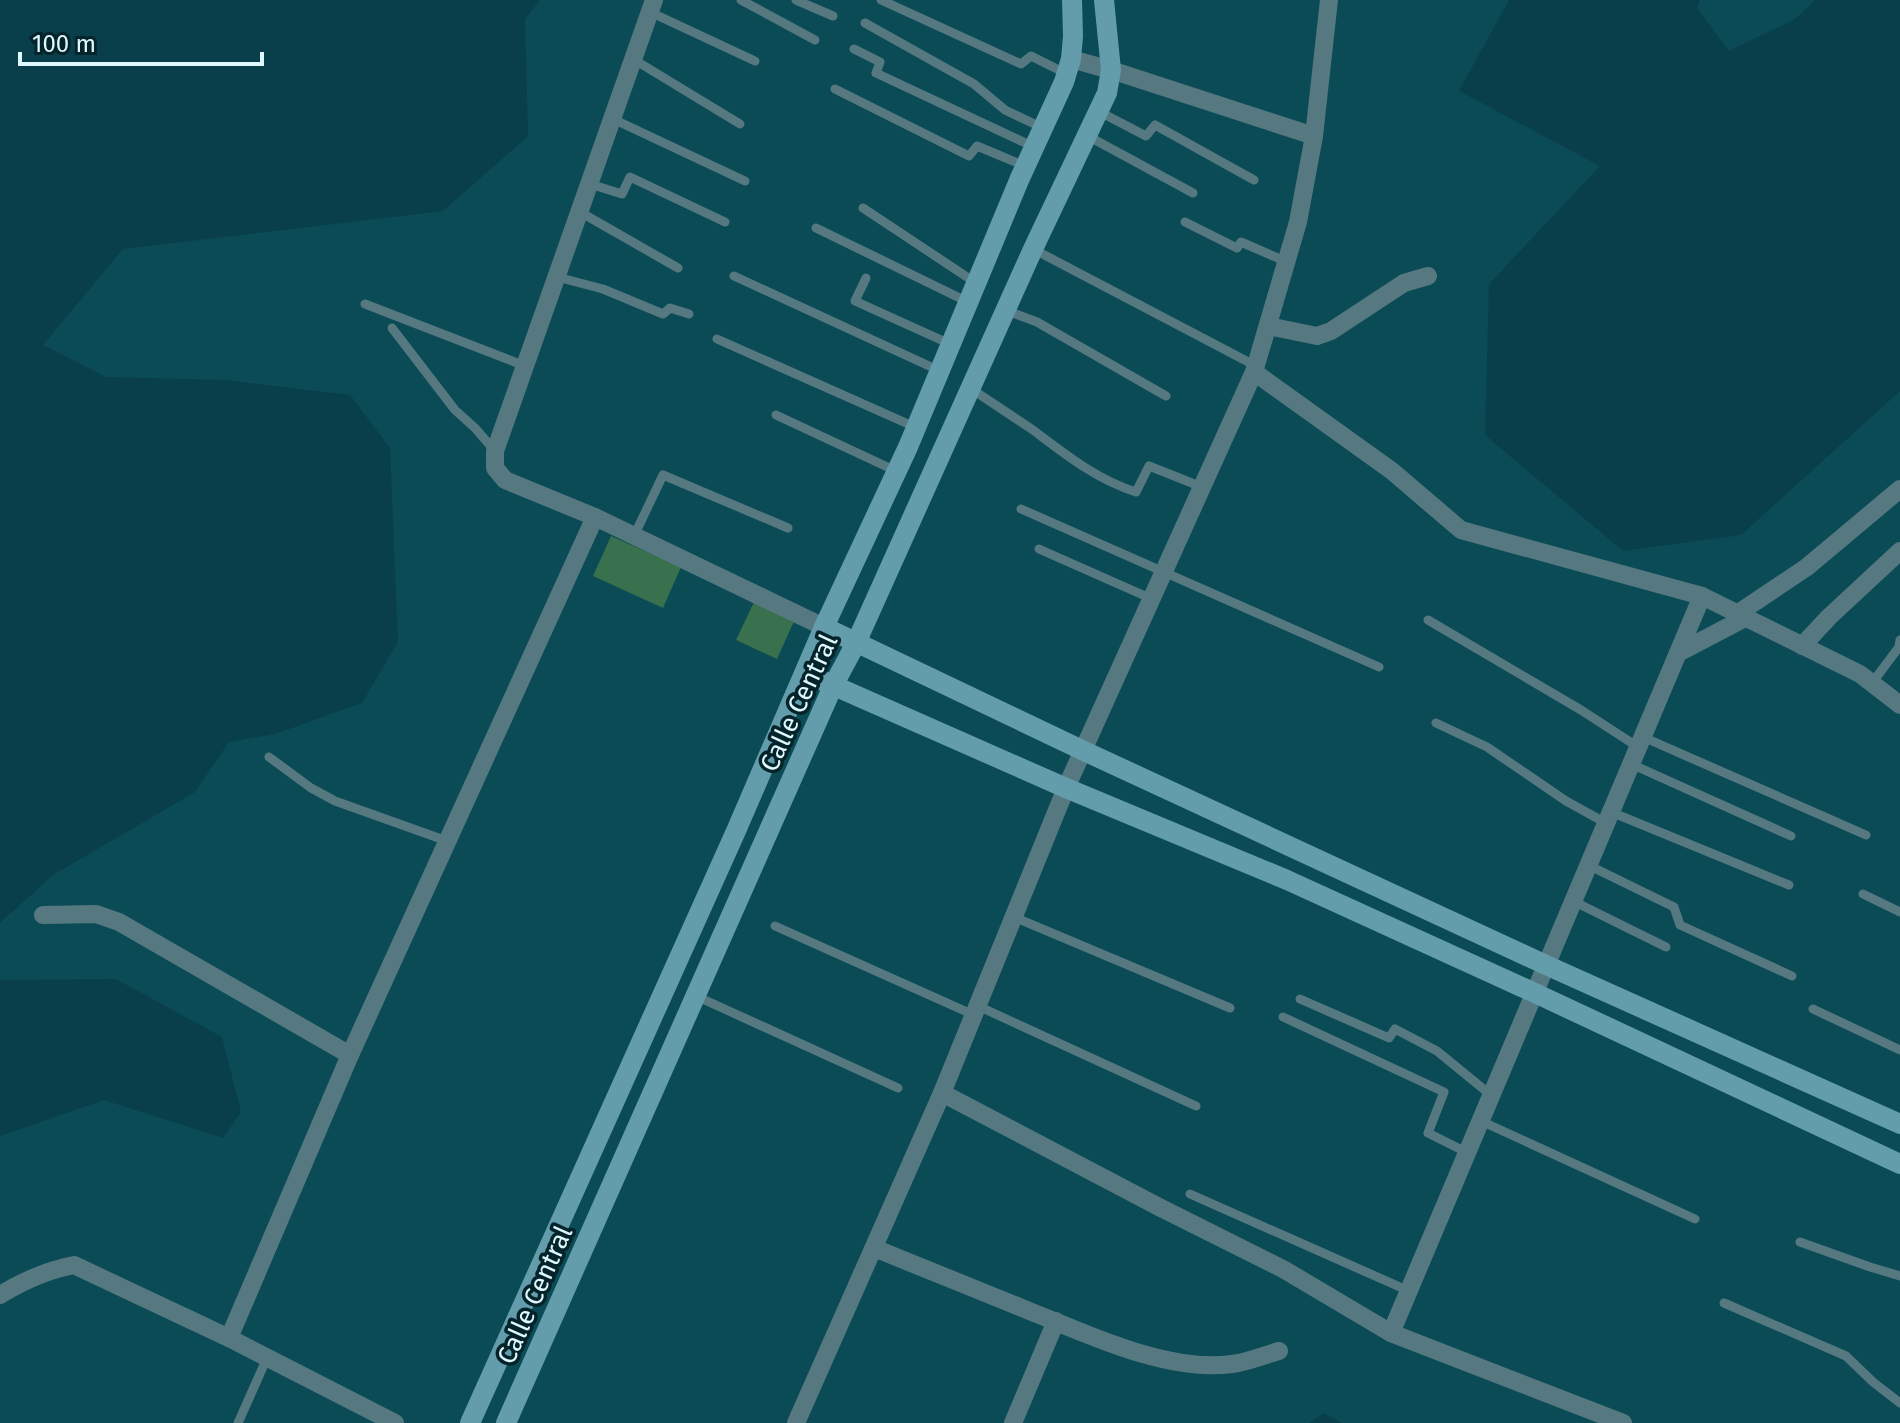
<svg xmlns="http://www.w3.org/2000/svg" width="1900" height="1423" viewBox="0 0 1900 1423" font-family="'Fira Sans',sans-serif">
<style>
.built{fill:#0b4b56}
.green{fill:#39704d}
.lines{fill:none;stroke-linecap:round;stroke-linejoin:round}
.lane{stroke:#567981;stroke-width:9}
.street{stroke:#567981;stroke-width:18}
.secondary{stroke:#639caa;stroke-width:20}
.labels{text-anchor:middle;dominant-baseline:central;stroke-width:7;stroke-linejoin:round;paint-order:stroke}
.street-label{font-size:26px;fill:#dff8ff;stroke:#05242a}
</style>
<rect width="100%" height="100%" fill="#093f4a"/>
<g class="built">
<path d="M540,0H1509L1459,91L1600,166L1489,284L1485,435L1623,551L1741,535L1900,391V1423H1342L1324,1413L1309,1423H0V1136L104,1100L223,1138L241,1112L222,1037L116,979L0,980V923L53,875L195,792L229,742L275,734L362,703L398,642L390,448L350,395L226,380L106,377L43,345L123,249L443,211L528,136L525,19Z"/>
<path d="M1700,0H1815L1795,19L1729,51L1697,8Z"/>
</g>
<g class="green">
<path d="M611,536L681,567L663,608L593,576Z"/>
<path d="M755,600L795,619L777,659L736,640Z"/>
</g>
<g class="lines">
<g class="lane">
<path d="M741,0L815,40"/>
<path d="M796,0L833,16"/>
<path d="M881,0L1021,64L1031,56L1067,74"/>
<path d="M650,12L755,61"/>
<path d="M865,23L974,84L1005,110L1043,128"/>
<path d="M854,49L880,62L876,73L1034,147"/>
<path d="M633,59L740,124"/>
<path d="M835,89L969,156L977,146L1025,166"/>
<path d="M1098,111L1146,136L1155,125L1254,180"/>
<path d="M613,119L745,181"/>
<path d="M1086,135L1193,193"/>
<path d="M590,184L622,194L630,177L725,222"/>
<path d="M863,208L976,283"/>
<path d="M580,212L678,268"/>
<path d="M1185,222L1237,248L1241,242L1287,262"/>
<path d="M816,228L968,302"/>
<path d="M1033,249L1256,366"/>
<path d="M734,276L940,371"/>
<path d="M557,277L603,289L663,314L670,308L689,314"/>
<path d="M866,278L855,301L950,344"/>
<path d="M365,304L525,366"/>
<path d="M1005,310L1037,322L1166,396"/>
<path d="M392,328L455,410L475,428L495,451"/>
<path d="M717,339L915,427"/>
<path d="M970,388C991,402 1012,416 1033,430C1065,454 1097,480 1136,492L1149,466L1202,487"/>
<path d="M776,415L896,471"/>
<path d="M1021,509L1379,667"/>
<path d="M634,536L663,475L788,528"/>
<path d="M1039,549L1152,599"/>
<path d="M1428,620L1581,710L1638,747"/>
<path d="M1872,683L1899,647L1900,640"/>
<path d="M1436,723L1487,747L1566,801L1606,823"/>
<path d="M1643,737L1866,835"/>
<path d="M269,757L311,788L335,801L447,841"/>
<path d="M1631,764L1791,836"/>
<path d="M1611,812L1789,885"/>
<path d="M1588,865L1674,907L1680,925L1792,976"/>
<path d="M1863,894L1900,912"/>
<path d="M1573,901L1666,947"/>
<path d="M1014,917L1230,1008"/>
<path d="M775,926L974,1015"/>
<path d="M696,996L898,1088"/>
<path d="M1300,999L1389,1038L1395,1029L1437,1051L1492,1096"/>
<path d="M978,1006L1196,1106"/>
<path d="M1813,1009L1900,1050"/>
<path d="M1283,1017L1444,1092L1428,1133L1468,1153"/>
<path d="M1481,1121L1695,1219"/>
<path d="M1190,1194L1409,1291"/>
<path d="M1800,1242L1870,1267L1900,1276"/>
<path d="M1724,1303L1846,1356L1873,1382L1900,1403"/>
<path d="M238,1423L267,1358"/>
</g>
<g class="street">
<path d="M654,0L495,451V468L505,480L595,517L824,627"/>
<path d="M1071,59L1111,70L1314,136"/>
<path d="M1268,326L1317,336L1331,331L1404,283L1428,276"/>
<path d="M1254,372L1392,471L1461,530L1702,596L1860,674L1900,705"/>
<path d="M1737,614L1807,567L1900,489"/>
<path d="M1802,646L1829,617L1900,551"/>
<path d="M1678,653L1745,618"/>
<path d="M43,915L96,914L119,922L350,1055"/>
<path d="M942,1093L1159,1207L1283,1269L1391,1333L1623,1423"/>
<path d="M874,1248C925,1269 976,1289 1027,1310C1087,1334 1167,1373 1232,1364C1248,1362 1264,1355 1279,1351"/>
<path d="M0,1295C23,1281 48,1270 74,1265L229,1338L395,1423"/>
<path d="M1391,1333L1702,596"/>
<path d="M229,1338L350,1055L595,517"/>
<path d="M796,1423L942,1093L1066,788L1254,372L1298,222L1314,136L1329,0"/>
<path d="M1013,1423L1056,1321"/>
</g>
<g class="secondary">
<path d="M824,627L1084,751L1546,965L1900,1124"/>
<path d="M805,673L1066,788L1287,880L1535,993L1900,1164"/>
<path d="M470,1423L736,831L824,627L908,447L1020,178L1064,82L1071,59L1073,36L1072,0"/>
<path d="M506,1423L833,686L856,643L1033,249L1107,93L1111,70L1104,0"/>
</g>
</g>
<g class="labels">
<g class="street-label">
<text transform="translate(799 703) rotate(-65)">Calle Central</text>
<text transform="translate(535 1295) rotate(-66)">Calle Central</text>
</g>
</g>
<path d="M20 52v12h242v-12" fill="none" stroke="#dff8ff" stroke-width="4"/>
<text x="32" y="52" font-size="24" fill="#dff8ff" stroke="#05242a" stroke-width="6" paint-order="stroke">100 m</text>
</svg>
